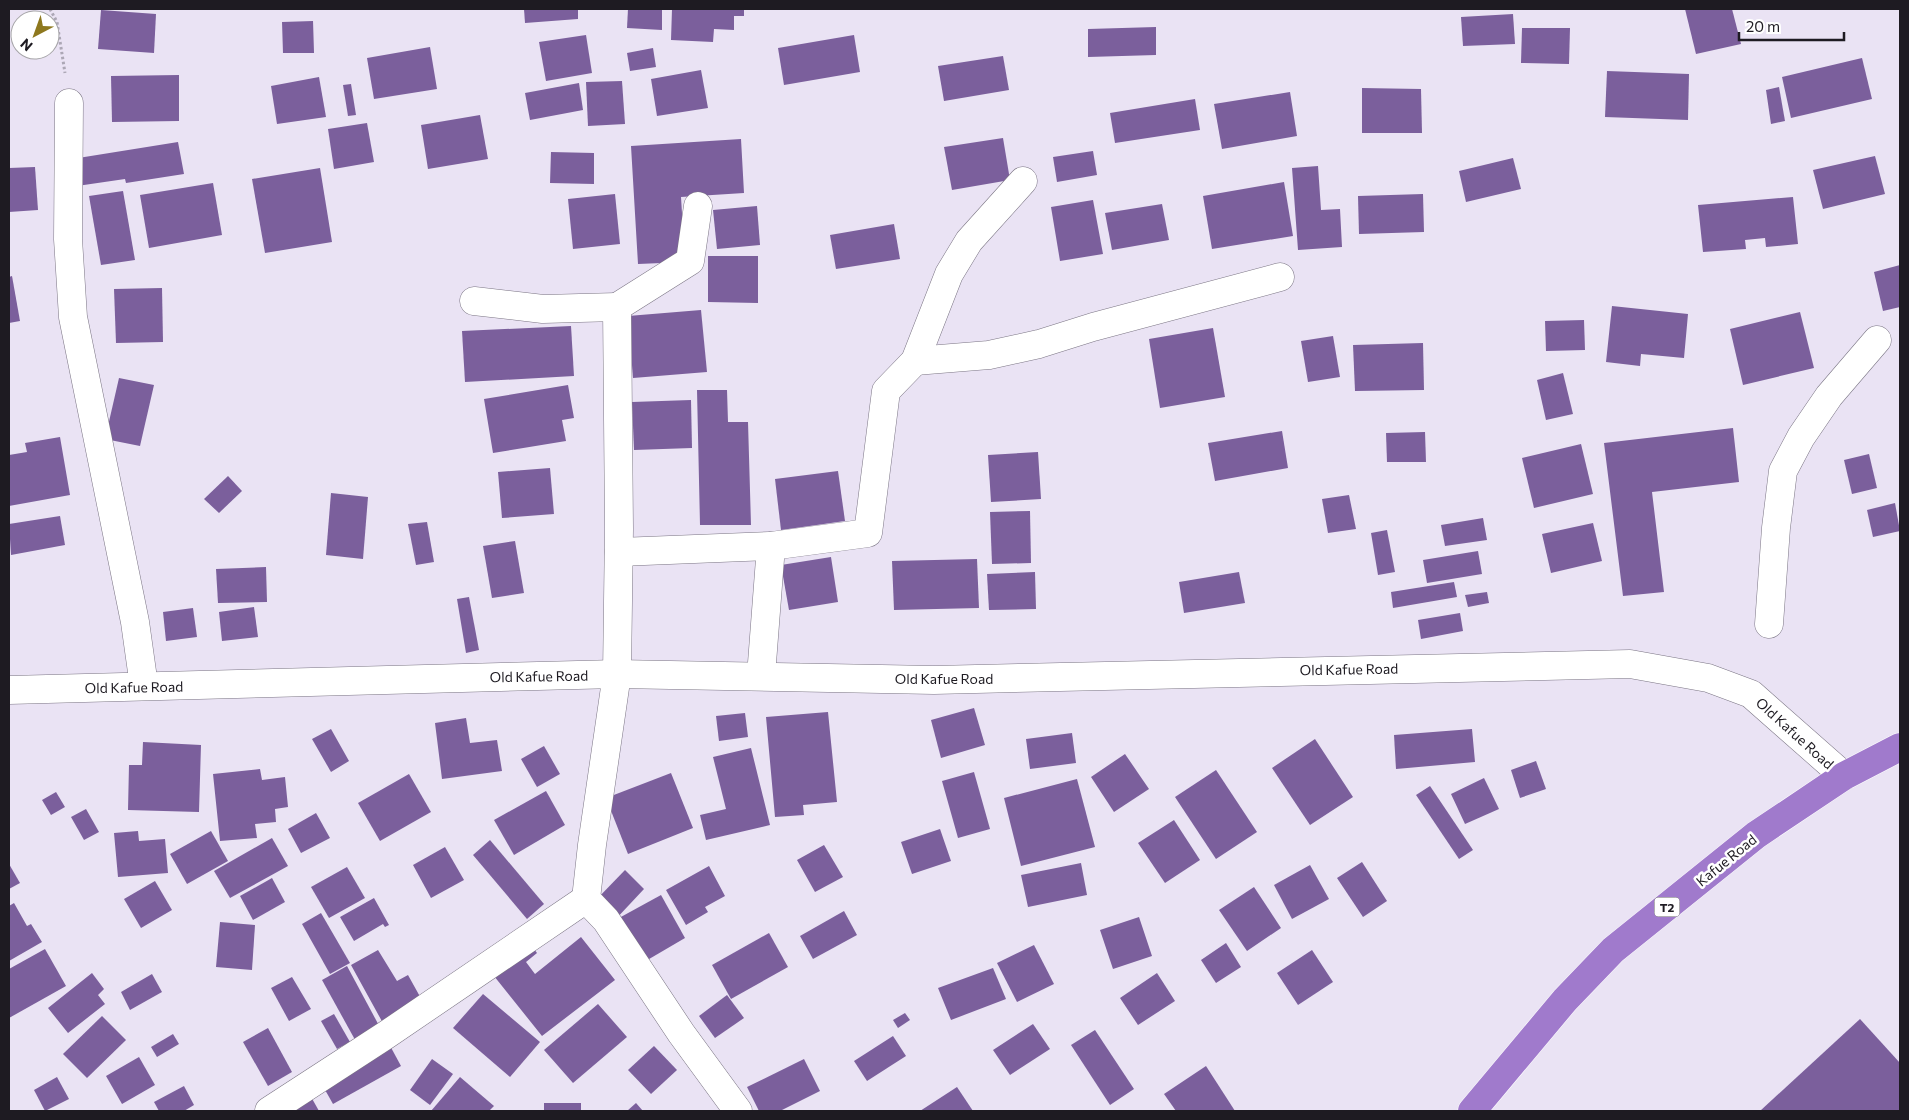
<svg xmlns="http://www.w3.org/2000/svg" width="1909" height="1120" viewBox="0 0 1909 1120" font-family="Commissioner,sans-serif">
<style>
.building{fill:#7b5f9c}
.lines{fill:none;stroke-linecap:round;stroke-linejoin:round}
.street-casing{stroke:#7b7584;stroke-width:29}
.secondary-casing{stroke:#7b7584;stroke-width:29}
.highway-casing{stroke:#fff;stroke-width:29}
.path{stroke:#aca7b5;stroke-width:3;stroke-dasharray:2.5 2.5;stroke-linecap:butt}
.street{stroke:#fff;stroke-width:28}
.secondary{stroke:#fff;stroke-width:28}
.highway{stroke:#a07acc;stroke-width:28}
.labels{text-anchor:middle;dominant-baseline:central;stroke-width:5;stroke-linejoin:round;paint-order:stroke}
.shield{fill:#fff;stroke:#625f64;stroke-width:1}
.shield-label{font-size:12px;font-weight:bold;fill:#1e1b22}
.street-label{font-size:14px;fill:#1e1b22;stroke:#fff}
</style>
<rect width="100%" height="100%" fill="#eae3f4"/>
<g class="building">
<path d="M524,9H578V19L525,23Z"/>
<path d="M628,9H662V30L627,28Z"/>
<path d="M672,9H744V16H734V30L714,29L713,42L671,40Z"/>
<path d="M1685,9H1732L1741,44L1696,54Z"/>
<path d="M101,10L156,14L154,53L98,49Z"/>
<path d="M1513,14L1515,44L1463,46L1461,17Z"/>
<path d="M313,21L314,53H283L282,22Z"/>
<path d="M1156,27V55L1088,57V29Z"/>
<path d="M1522,28H1570L1569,64L1521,63Z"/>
<path d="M586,35L592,73L546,81L539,42Z"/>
<path d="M854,35L860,72L784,85L778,48Z"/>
<path d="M430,47L437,89L374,99L367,58Z"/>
<path d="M653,48L656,67L630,71L627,53Z"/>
<path d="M1003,56L1009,90L944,101L938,66Z"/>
<path d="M1862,58L1872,99L1791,118L1782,77Z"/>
<path d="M701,70L708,108L657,116L651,79Z"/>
<path d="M1607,71L1689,74L1688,120L1605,117Z"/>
<path d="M179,75V121L112,122L111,76Z"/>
<path d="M319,77L326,117L277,124L271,86Z"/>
<path d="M622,81L625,124L588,126L586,82Z"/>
<path d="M579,83L583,110L530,120L525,93Z"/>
<path d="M351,84L356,115L348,116L343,85Z"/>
<path d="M1779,87L1785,121L1771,124L1766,90Z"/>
<path d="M1362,88L1421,89L1422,133H1362Z"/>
<path d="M1290,92L1297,136L1222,149L1214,104Z"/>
<path d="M1195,99L1200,130L1115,143L1110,113Z"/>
<path d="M480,115L488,159L428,169L421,125Z"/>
<path d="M367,123L374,162L334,169L328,129Z"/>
<path d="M1003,138L1010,180L952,190L944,147Z"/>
<path d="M741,139L744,193L681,197L685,262L638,264L631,146Z"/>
<path d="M178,142L184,174L126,183L125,179L77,186L72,159Z"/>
<path d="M1093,151L1097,175L1057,182L1053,157Z"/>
<path d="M551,152L594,153V184L550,183Z"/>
<path d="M1875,156L1885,194L1823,209L1813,170Z"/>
<path d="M1513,158L1521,189L1466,202L1459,171Z"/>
<path d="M1318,166L1321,210L1340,209L1342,247L1298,250L1292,168Z"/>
<path d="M35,167L38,210L9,212V168Z"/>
<path d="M320,168L332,242L265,253L252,179Z"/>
<path d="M1284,182L1293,236L1212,249L1203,196Z"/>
<path d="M213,183L222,235L149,248L140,195Z"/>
<path d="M123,191L135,260L101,265L89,196Z"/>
<path d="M615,194L620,244L573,249L568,199Z"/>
<path d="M1423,194L1424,232L1359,234L1358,196Z"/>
<path d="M1793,197L1798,244L1766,247L1765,238L1745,240L1746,249L1703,252L1698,205Z"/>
<path d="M1093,200L1103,254L1060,261L1051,207Z"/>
<path d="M1162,204L1169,240L1112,250L1105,213Z"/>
<path d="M757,206L760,245L717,249L713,210Z"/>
<path d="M894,224L900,259L836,269L830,235Z"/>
<path d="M708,256H758V303L708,302Z"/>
<path d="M1900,265V307L1883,311L1874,272Z"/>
<path d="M12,276L20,321L9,323V277Z"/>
<path d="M162,288L163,342L116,343L114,289Z"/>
<path d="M1612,306L1688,314L1684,358L1641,354L1640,366L1606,362Z"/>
<path d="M701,310L707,372L633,378L628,316Z"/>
<path d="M1800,312L1814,368L1743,385L1730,329Z"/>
<path d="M1584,320L1585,350L1546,351L1545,321Z"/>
<path d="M571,326L574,376L465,382L462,331Z"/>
<path d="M1213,328L1225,397L1160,408L1149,339Z"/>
<path d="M1333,336L1340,377L1308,382L1301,341Z"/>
<path d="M1423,343L1424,390L1355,391L1353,345Z"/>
<path d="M1563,373L1573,414L1546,420L1537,380Z"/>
<path d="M119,378L154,385L140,446L105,439Z"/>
<path d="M568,385L574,418L562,420L566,441L493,453L484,399Z"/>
<path d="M697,390H727L728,422H748L751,525H700Z"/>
<path d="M691,400L692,448L634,450L632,402Z"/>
<path d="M1733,428L1739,482L1652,492L1664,592L1623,596L1604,443Z"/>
<path d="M1282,431L1288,468L1215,481L1208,443Z"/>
<path d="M1425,432L1426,462H1387L1386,433Z"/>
<path d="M60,437L70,495L9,506V455L27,452L25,443Z"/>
<path d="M1581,444L1593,494L1534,508L1522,458Z"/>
<path d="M1038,452L1041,499L991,502L988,455Z"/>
<path d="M1869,454L1877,488L1852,494L1844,460Z"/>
<path d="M550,468L554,514L502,518L498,472Z"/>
<path d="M838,471L845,521L781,530L775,479Z"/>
<path d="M228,476L242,491L219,513L204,499Z"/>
<path d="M331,493L368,497L363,559L326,555Z"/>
<path d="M1349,495L1356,529L1328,533L1322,499Z"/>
<path d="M1895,503L1900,531L1873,537L1867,510Z"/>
<path d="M1030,511L1031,563L992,564L990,512Z"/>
<path d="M60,516L65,545L11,555L9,524Z"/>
<path d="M1483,518L1487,540L1445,546L1441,525Z"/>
<path d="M427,522L434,562L416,565L408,524Z"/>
<path d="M1593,523L1602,561L1551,573L1542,534Z"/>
<path d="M1387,530L1395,572L1378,575L1371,533Z"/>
<path d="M515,541L524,593L492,598L483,546Z"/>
<path d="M1478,551L1482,574L1427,583L1423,560Z"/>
<path d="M831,557L838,602L789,610L781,565Z"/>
<path d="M977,559L979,608L894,610L892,561Z"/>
<path d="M266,567L267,602L218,603L216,569Z"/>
<path d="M1035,572L1036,609L989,610L987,574Z"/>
<path d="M1239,572L1245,603L1184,613L1179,582Z"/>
<path d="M1454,582L1457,597L1393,608L1391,592Z"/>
<path d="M1487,592L1489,603L1468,607L1465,595Z"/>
<path d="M469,597L479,650L466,653L457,599Z"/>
<path d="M254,607L258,637L222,641L219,612Z"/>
<path d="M193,608L197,637L166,641L163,612Z"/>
<path d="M1460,613L1463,631L1421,639L1418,620Z"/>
<path d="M974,708L985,745L941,758L931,720Z"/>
<path d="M828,712L837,802L803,805L804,815L775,817L766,717Z"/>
<path d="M745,713L748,737L719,741L716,716Z"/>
<path d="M466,718L470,743L497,740L502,771L442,779L435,723Z"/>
<path d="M331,729L349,761L331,772L312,739Z"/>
<path d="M1472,729L1475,762L1396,769L1394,735Z"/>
<path d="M1072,733L1076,763L1030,769L1026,739Z"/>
<path d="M1315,739L1353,797L1310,825L1272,768Z"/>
<path d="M143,742L201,745L199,812L128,810L129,765H142Z"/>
<path d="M544,746L560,774L537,787L521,759Z"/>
<path d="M751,748L770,825L706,840L700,815L726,809L713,757Z"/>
<path d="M1125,754L1149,789L1114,812L1091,777Z"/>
<path d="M1536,761L1546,789L1520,798L1511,770Z"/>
<path d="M260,769L262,780L285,777L288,807L275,809L276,822L255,824L257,838L220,841L213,774Z"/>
<path d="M1216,770L1257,832L1216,859L1175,797Z"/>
<path d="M974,772L990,829L958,838L942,781Z"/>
<path d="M671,773L693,828L628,854L606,798Z"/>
<path d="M409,774L431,812L380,841L358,803Z"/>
<path d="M1484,778L1499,809L1465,824L1451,794Z"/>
<path d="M1077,779L1095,847L1021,866L1004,798Z"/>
<path d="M1430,786L1473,850L1459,859L1416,795Z"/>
<path d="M546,791L565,825L514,855L494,820Z"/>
<path d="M56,792L65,807L51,815L42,800Z"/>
<path d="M86,809L99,832L84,840L71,817Z"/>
<path d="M316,813L330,838L301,853L288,829Z"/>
<path d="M1174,820L1200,860L1165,883L1138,843Z"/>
<path d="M940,829L951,861L912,874L901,842Z"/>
<path d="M138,831L139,841L165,839L168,873L118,877L114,833Z"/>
<path d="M211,831L228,861L187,884L170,854Z"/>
<path d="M272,838L288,866L230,898L214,871Z"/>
<path d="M490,840L544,904L527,919L473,855Z"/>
<path d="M824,845L843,877L815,892L797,860Z"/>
<path d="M445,847L464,880L431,898L413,865Z"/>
<path d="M1362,862L1387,901L1363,917L1337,878Z"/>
<path d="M1081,863L1087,895L1028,907L1021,875Z"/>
<path d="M9,864L20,883L9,889Z"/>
<path d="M1310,865L1329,899L1292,919L1274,885Z"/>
<path d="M709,866L725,896L705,907L708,912L686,925L666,890Z"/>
<path d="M347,867L365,898L329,918L311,887Z"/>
<path d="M625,870L644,889L614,921L594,902Z"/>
<path d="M272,878L285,902L253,920L240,896Z"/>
<path d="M155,881L172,910L141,928L124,899Z"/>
<path d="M1254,887L1281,928L1247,951L1219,910Z"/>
<path d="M661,895L685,938L644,962L619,918Z"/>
<path d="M374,898L389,925L385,927L383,924L354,941L340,917Z"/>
<path d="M14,903L27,926L31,924L42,942L9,961V906Z"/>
<path d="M844,911L857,935L813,959L800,936Z"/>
<path d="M321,913L350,963L330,974L302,924Z"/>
<path d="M1139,917L1152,956L1113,969L1100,930Z"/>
<path d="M220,922L255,925L252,970L216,967Z"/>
<path d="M769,933L788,967L731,999L712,965Z"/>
<path d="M581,937L615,980L542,1036L490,971L528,941L537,953L526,962L535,974Z"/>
<path d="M1226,943L1241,967L1216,983L1201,960Z"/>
<path d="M1034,945L1054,984L1017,1002L997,963Z"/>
<path d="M45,949L66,986L9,1018V969Z"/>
<path d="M378,950L397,981L408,975L423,1002L384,1025L351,965Z"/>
<path d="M1312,950L1333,982L1298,1005L1277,973Z"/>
<path d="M347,966L383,1033L359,1047L322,980Z"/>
<path d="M993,968L1006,999L951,1020L938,988Z"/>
<path d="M92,973L104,989L98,995L105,1004L68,1033L48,1008Z"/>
<path d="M1157,973L1175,1001L1138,1025L1120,998Z"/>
<path d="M152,974L162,992L130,1010L121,992Z"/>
<path d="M292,977L311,1009L289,1021L271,988Z"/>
<path d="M483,994L540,1042L510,1077L453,1028Z"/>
<path d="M727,995L744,1018L715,1038L699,1016Z"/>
<path d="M598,1004L627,1037L573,1083L544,1050Z"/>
<path d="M905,1013L910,1020L898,1028L893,1020Z"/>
<path d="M334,1014L350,1042L337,1049L321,1021Z"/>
<path d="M102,1016L126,1040L87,1078L63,1054Z"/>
<path d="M1860,1019L1900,1063V1111H1760Z"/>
<path d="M1033,1024L1050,1049L1010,1075L993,1050Z"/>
<path d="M268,1028L292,1072L268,1086L243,1042Z"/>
<path d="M1095,1030L1134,1089L1110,1105L1071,1045Z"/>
<path d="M173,1034L179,1044L157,1057L151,1047Z"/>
<path d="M893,1036L906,1056L867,1081L854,1061Z"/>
<path d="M388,1042L401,1066L333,1104L320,1081Z"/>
<path d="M654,1046L677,1070L651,1094L628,1070Z"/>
<path d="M139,1057L155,1085L122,1104L106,1076Z"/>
<path d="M432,1059L453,1074L430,1105L410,1090Z"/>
<path d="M804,1059L820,1091L780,1111H759L747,1087Z"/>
<path d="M1206,1066L1235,1111H1176L1164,1094Z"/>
<path d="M57,1077L69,1099L45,1111L34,1090Z"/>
<path d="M460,1077L494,1106L489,1111H431Z"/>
<path d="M184,1086L194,1105L184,1111H159L154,1102Z"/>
<path d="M957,1087L973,1111H920Z"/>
<path d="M310,1095L319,1111H281Z"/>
<rect x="544" y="1103" width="37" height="8"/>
<path d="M636,1103L643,1111H627Z"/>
</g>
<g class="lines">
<g class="street-casing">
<g id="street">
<path d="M69,103L68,239L73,317L135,622L144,686"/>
<path d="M698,206L690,261L617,307L619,529L617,674L592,845L586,899L606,920L681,1033L738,1111"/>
<path d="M474,301L543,309L617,307"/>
<path d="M915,361L989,355L1039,344L1093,327L1280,277"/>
<path d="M619,552L771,546"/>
<path d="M1769,624L1776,528L1783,471L1801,437L1829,396L1877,340"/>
<path d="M761,676L771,546L868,533L886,391L915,361L949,274L969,241L1023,181"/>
<path d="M269,1111L386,1035L586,899"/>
</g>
</g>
<g class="secondary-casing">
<path id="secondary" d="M9,690L617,674L934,680L1630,664L1708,678L1751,694L1844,776"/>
</g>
<g class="highway-casing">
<path id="highway" d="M1472,1111L1565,1000L1613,950L1756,835L1844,776L1900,747"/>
</g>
<path class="path" d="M50,9L57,22L65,73"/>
<use href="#street" class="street"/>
<use href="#secondary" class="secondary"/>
<use href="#highway" class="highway"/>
</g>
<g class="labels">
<rect class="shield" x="1654.5" y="897.5" width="25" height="19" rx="4"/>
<g class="shield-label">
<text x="1667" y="907">T2</text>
</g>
<g class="street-label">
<text transform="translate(1349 669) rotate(-1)">Old Kafue Road</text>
<text transform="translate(539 676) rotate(-1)">Old Kafue Road</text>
<text x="944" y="678">Old Kafue Road</text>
<text transform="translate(134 687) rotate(-1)">Old Kafue Road</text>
<text transform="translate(1795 733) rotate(42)">Old Kafue Road</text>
<text transform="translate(1726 860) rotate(-39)">Kafue Road</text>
</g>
</g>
<rect width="1909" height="1120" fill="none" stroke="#1e1b22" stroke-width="20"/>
<g transform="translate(35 35) rotate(221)"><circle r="24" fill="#ffffff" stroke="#a5a4a7"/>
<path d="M0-4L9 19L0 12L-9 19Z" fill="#8e781e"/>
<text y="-8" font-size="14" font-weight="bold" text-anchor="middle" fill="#1e1b22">N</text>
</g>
<path d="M1739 32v8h105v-8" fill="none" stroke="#1e1b22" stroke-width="2.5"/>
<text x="1746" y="32" font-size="15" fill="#1e1b22" stroke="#ffffff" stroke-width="4" paint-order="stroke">20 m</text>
</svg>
